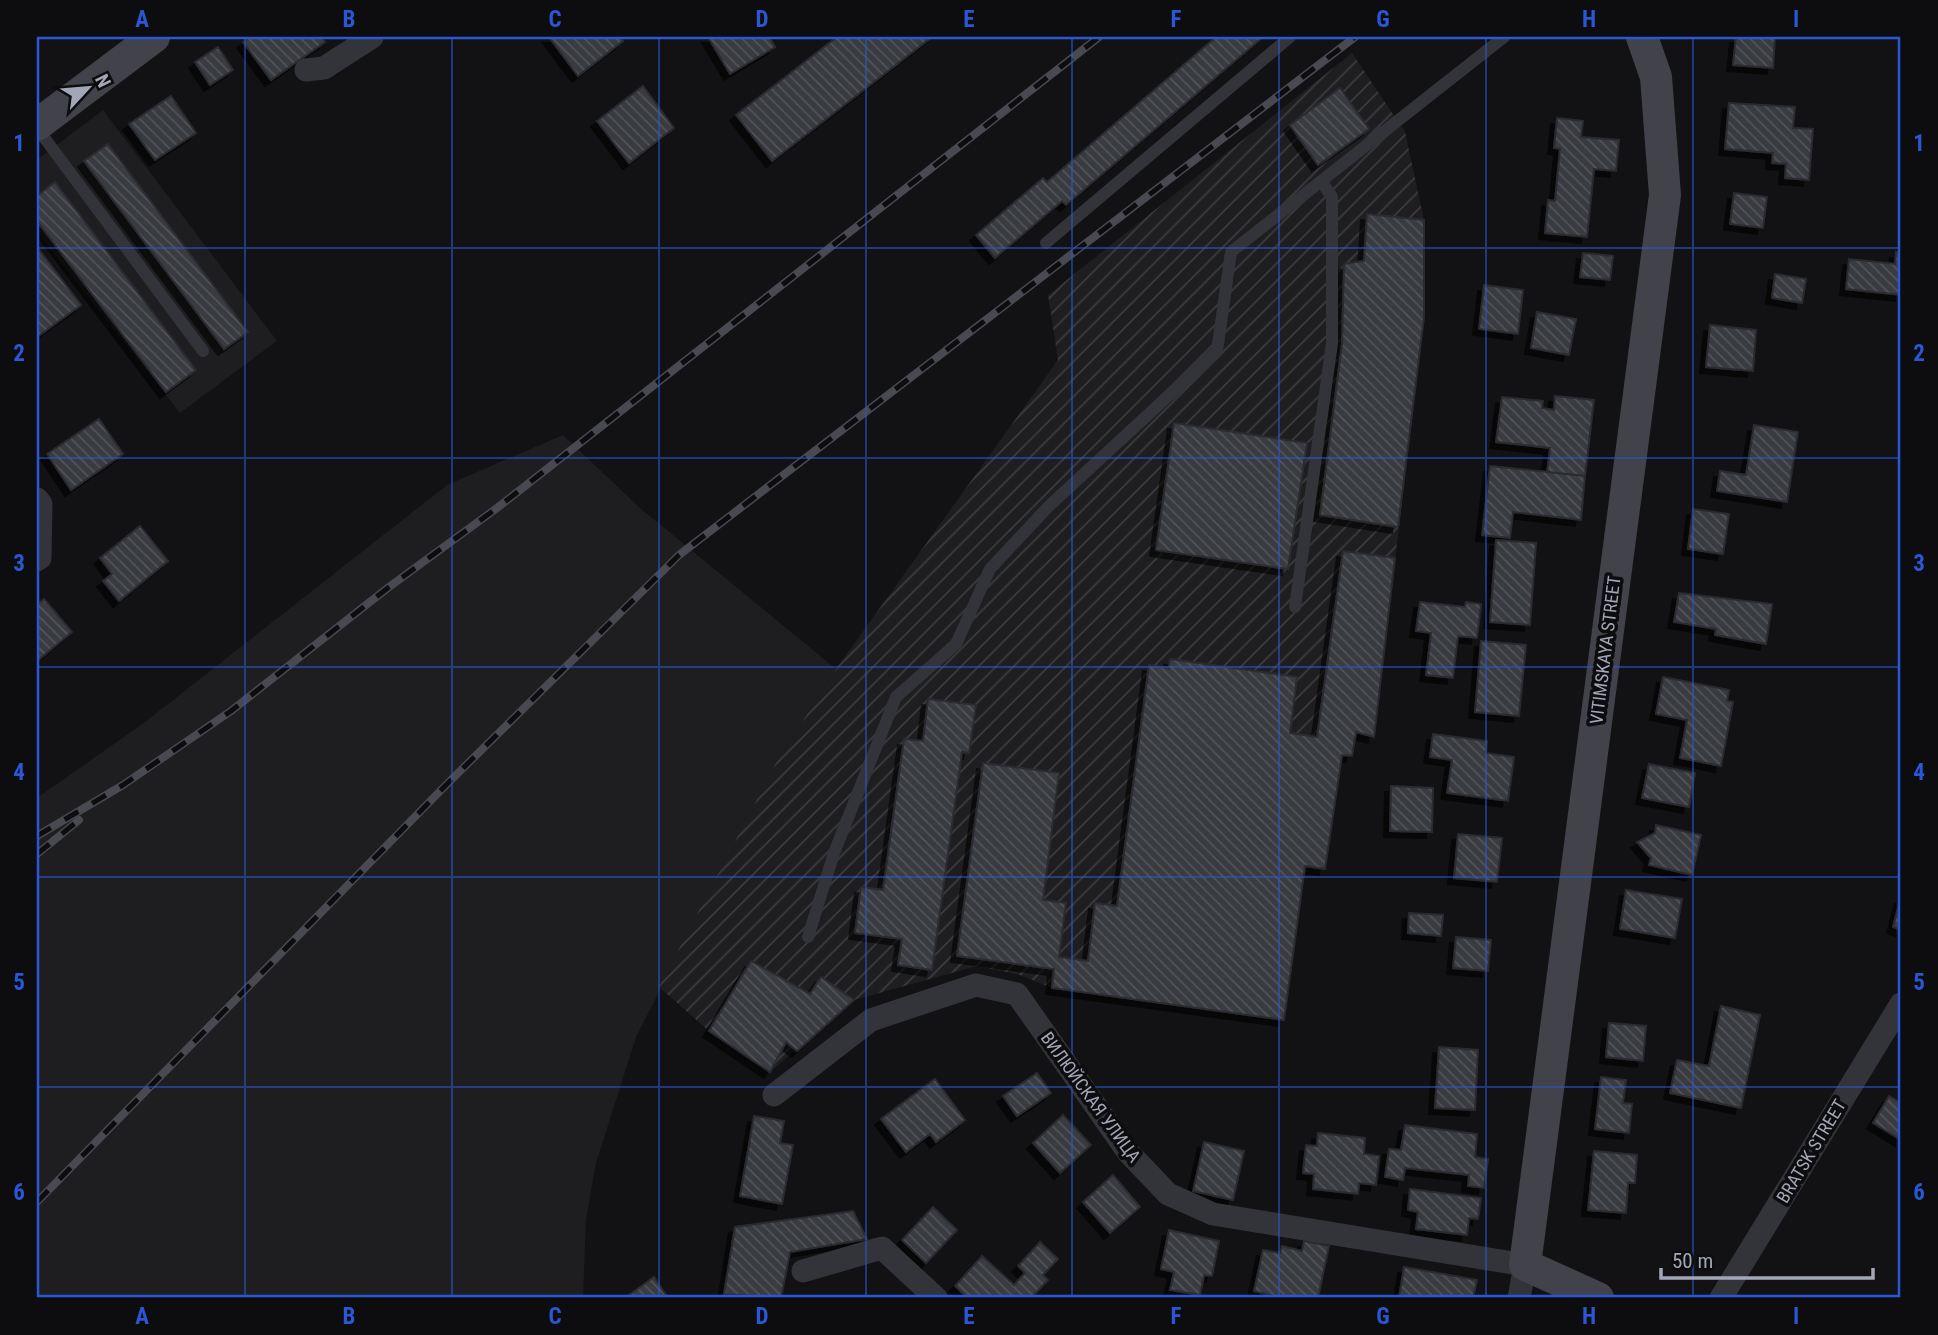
<svg xmlns="http://www.w3.org/2000/svg" width="1938" height="1335" viewBox="0 0 1938 1335" font-family="'Roboto Condensed',sans-serif">
<style>
.built{fill:#1e1e21}
.industrial{fill:url(#industrial-furrows)}
.building{fill:url(#building-back-hatch);stroke:#2c2c30;stroke-width:2;filter:url(#shadow)}
.lines{fill:none;stroke-linecap:round;stroke-linejoin:round}
.lane{stroke:#33333a;stroke-width:12}
.street{stroke:#33333a;stroke-width:23}
.secondary{stroke:#41424a;stroke-width:32}
.rail-casing{stroke:#484951;stroke-width:8}
.rail{stroke:#0d0d0f;stroke-width:5;stroke-dasharray:16;stroke-linecap:butt}
.grid{fill:none;stroke:#2a57d5;stroke-width:2;stroke-opacity:0.55}
.labels{text-anchor:middle;dominant-baseline:central;stroke-width:7;stroke-linejoin:round;paint-order:stroke}
.street-label{font-size:18px;fill:#a2a6b6;stroke:#0d0d0f}
.neatline{fill:none;stroke:#2a57d5;stroke-width:2.5}
.grid-label{font-size:23px;text-anchor:middle;font-weight:bold;fill:#2a57d5}
</style>
<defs>
<pattern id="industrial-furrows" width="10" height="10" patternUnits="userSpaceOnUse" patternTransform="scale(1.75)"><rect width="10" height="10" fill="#1e1e21"/><path d="M-1 1l2-2M0 10L10 0M9 11l2-2" fill="none" stroke="#3c3c3f"/></pattern>
<pattern id="building-back-hatch" width="6" height="6" patternUnits="userSpaceOnUse" patternTransform="scale(1.75)"><rect width="6" height="6" fill="#393a3f"/><path d="M-1 5l2 2M0 0l6 6M5-1l2 2" fill="none" stroke="#525458"/></pattern>
<filter id="shadow"><feDropShadow dx="-6" dy="6" stdDeviation="0" flood-color="#0009"/></filter>
</defs>
<rect width="100%" height="100%" fill="#121214"/>
<g class="built">
<path d="M103,110L277,341L180,413L37,232V160Z"/>
<path d="M563,435L640,508L836,669L777,761L636,1037L596,1163L586,1220L583,1298H37V798L145,722L447,485Z"/>
</g>
<path class="industrial" d="M1352,53L1405,132L1424,220V317L1374,737L1356,733L1352,756L1342,755L1325,869L1305,866L1284,1020L1052,988L1020,975L977,966L854,1000L770,1072L709,1031L659,987L777,761L836,669L1058,360L1048,295Z"/>
<g class="building">
<path d="M250,37H321L325,42L271,80L243,42Z"/>
<path d="M549,37H620L623,41L578,76Z"/>
<path d="M708,37H769L775,47L730,74Z"/>
<path d="M837,37H932L772,161L736,115Z"/>
<path d="M1216,37H1263L1066,205L1062,201L995,258L976,235L1043,178L1047,182Z"/>
<path d="M1736,37H1775L1773,68L1733,65Z"/>
<path d="M218,47L233,70L210,85L195,62Z"/>
<path d="M643,86L674,128L629,163L597,121Z"/>
<path d="M1340,88L1369,129L1318,165L1290,125Z"/>
<path d="M171,96L196,133L155,160L129,124Z"/>
<path d="M1729,103L1795,107L1793,128L1813,129L1809,180L1785,178L1786,164L1772,163L1773,153L1725,149Z"/>
<path d="M1557,118L1583,121L1581,137L1619,140L1616,171L1594,169L1587,237L1545,233L1548,200L1555,201L1560,149L1554,148Z"/>
<path d="M108,144L248,332L224,349L84,161Z"/>
<path d="M55,182L196,370L166,392L37,221V196Z"/>
<path d="M1734,193L1767,197L1763,228L1730,224Z"/>
<path d="M1367,214L1424,220V317L1398,527L1320,515L1342,344L1344,264L1364,261Z"/>
<path d="M37,247L81,305L37,337Z"/>
<path d="M1896,252L1901,253V295L1846,289L1849,259L1895,264Z"/>
<path d="M1583,253L1613,256L1610,280L1580,277Z"/>
<path d="M1775,274L1806,279L1802,303L1772,298Z"/>
<path d="M1484,285L1523,290L1518,334L1479,329Z"/>
<path d="M1537,312L1576,319L1569,355L1531,348Z"/>
<path d="M1710,325L1756,330L1753,371L1706,367Z"/>
<path d="M1555,396L1594,400L1585,476L1547,473L1550,448L1496,442L1502,397L1543,401L1542,408L1554,410Z"/>
<path d="M99,419L123,454L71,490L47,454Z"/>
<path d="M1174,423L1307,443L1288,569L1156,550Z"/>
<path d="M1754,425L1798,432L1787,502L1717,491L1720,471L1746,475Z"/>
<path d="M1490,466L1585,476L1581,520L1513,512L1510,538L1482,535Z"/>
<path d="M1693,509L1729,514L1723,554L1688,549Z"/>
<path d="M140,526L168,561L119,601L103,581L112,574L100,558Z"/>
<path d="M1496,540L1536,543L1530,625L1490,622Z"/>
<path d="M1343,551L1395,558L1374,737L1356,732L1352,756L1342,755L1325,869L1305,866L1284,1020L1052,988L1054,969L957,956L983,763L1059,773L1043,900L1066,903L1059,957L1088,961L1095,903L1117,906L1149,665L1169,668L1170,659L1297,677L1290,733L1317,737Z"/>
<path d="M1679,593L1772,604L1766,644L1715,635L1716,629L1674,622Z"/>
<path d="M44,599L72,632L37,661V605Z"/>
<path d="M1420,602L1465,607L1466,602L1481,604L1477,638L1458,636L1453,678L1426,675L1431,633L1416,631Z"/>
<path d="M1481,641L1526,645L1519,716L1475,712Z"/>
<path d="M1663,677L1729,690L1727,701L1733,702L1721,766L1680,758L1687,720L1656,714Z"/>
<path d="M928,699L976,705L969,753L962,752L932,970L898,965L902,939L855,933L861,887L883,890L904,739L923,741Z"/>
<path d="M1433,734L1487,741L1486,753L1514,757L1508,801L1447,793L1452,760L1430,757Z"/>
<path d="M1649,764L1695,773L1689,807L1642,798Z"/>
<path d="M1391,786L1433,788L1432,832L1390,831Z"/>
<path d="M1656,825L1701,835L1692,875L1649,865L1651,858L1637,842L1655,833Z"/>
<path d="M1458,834L1502,838L1497,882L1454,878Z"/>
<path d="M1626,890L1682,899L1675,938L1620,929Z"/>
<path d="M1901,897V930L1893,927Z"/>
<path d="M1409,913L1443,915L1441,936L1408,933Z"/>
<path d="M1456,937L1491,940L1488,971L1453,968Z"/>
<path d="M751,961L810,994L821,977L854,1000L797,1051L786,1042L770,1072L709,1031Z"/>
<path d="M1721,1006L1760,1015L1741,1108L1670,1093L1677,1060L1709,1066Z"/>
<path d="M1609,1023L1646,1026L1643,1061L1606,1057Z"/>
<path d="M1439,1047L1478,1050L1475,1110L1435,1108Z"/>
<path d="M1037,1073L1051,1093L1017,1116L1003,1096Z"/>
<path d="M1601,1077L1626,1080L1623,1103L1632,1104L1629,1133L1595,1129Z"/>
<path d="M935,1079L965,1120L936,1142L930,1134L906,1152L881,1119Z"/>
<path d="M1889,1096L1901,1103V1140L1873,1123Z"/>
<path d="M1063,1115L1091,1145L1060,1173L1033,1143Z"/>
<path d="M754,1116L784,1121L780,1143L793,1145L782,1204L740,1196Z"/>
<path d="M1405,1125L1477,1134L1475,1157L1488,1159L1484,1188L1468,1186L1469,1175L1405,1168L1403,1180L1385,1177L1389,1149L1401,1150Z"/>
<path d="M1318,1133L1365,1138L1364,1154L1379,1156L1376,1185L1359,1183L1358,1194L1313,1189L1314,1174L1303,1173L1306,1145L1317,1146Z"/>
<path d="M1204,1142L1244,1151L1233,1200L1193,1191Z"/>
<path d="M1594,1151L1637,1155L1635,1183H1628L1626,1213L1588,1210Z"/>
<path d="M1113,1175L1140,1207L1110,1233L1083,1202Z"/>
<path d="M1410,1189L1481,1198L1478,1219L1469,1218L1467,1235L1416,1229L1418,1212L1408,1210Z"/>
<path d="M933,1207L957,1230L926,1263L902,1240Z"/>
<path d="M853,1211L867,1239L790,1252L781,1298L724,1294L735,1227Z"/>
<path d="M1169,1230L1219,1241L1212,1276L1204,1275L1200,1295L1170,1290L1174,1272L1161,1269Z"/>
<path d="M1304,1241L1329,1246L1318,1298H1281L1254,1291L1263,1250L1280,1253L1282,1246L1302,1251Z"/>
<path d="M1040,1242L1058,1259L1043,1275L1048,1280L1031,1298H967L955,1286L982,1256L1014,1285L1025,1273L1018,1266Z"/>
<path d="M1404,1267L1477,1280L1473,1298H1399Z"/>
<path d="M654,1277L668,1298H625Z"/>
</g>
<g class="lines">
<g class="lane">
<path d="M37,128L203,351"/>
<path d="M1046,243L1290,37"/>
<path d="M1295,607L1332,343V197L1321,181"/>
<path d="M808,937L834,853L896,697L956,644L990,569L1048,507L1217,351L1231,252L1504,37"/>
</g>
<g class="street">
<path d="M306,70L324,68L372,37"/>
<path d="M37,499L41,504L40,558L37,560"/>
<path d="M774,1095L871,1020L976,985L1017,994L1128,1152L1168,1194L1213,1214L1525,1265L1519,1298"/>
<path d="M803,1271L882,1248L936,1298"/>
<path d="M1721,1298L1901,1004"/>
</g>
<g class="secondary">
<path d="M37,125L154,37"/>
<path d="M1598,1298L1525,1265L1665,195L1656,77L1642,37"/>
</g>
<g class="rail-casing">
<g id="rail">
<path d="M37,836L123,785L231,711L389,587L497,508L1099,37"/>
<path d="M37,854L79,820"/>
<path d="M37,1202L449,782L679,555L1355,37"/>
</g>
</g>
<use href="#rail" class="rail"/>
</g>
<path class="grid" d="M245,37V1298M452,37V1298M659,37V1298M866,37V1298M1072,37V1298M1279,37V1298M1486,37V1298M1693,37V1298M37,248H1901M37,458H1901M37,667H1901M37,877H1901M37,1087H1901"/>
<g class="labels">
<g class="street-label">
<text transform="translate(1605 650) rotate(-83)">VITIMSKAYA STREET</text>
<text transform="translate(1091 1097) rotate(54)">ВИЛЮЙСКАЯ УЛИЦА</text>
<text transform="translate(1811 1151) rotate(-59)">BRATSK STREET</text>
</g>
</g>
<rect width="1938" height="1335" fill="none" stroke="#0d0d0f" stroke-width="77"/>
<g transform="translate(88 88) rotate(64)" stroke="#0d0d0f" stroke-width="5" paint-order="stroke">
<path d="M0-5L12 26L0 18L-12 26Z" fill="#a2a6b6"/>
<text y="-10" font-size="19" font-weight="bold" text-anchor="middle" fill="#a2a6b6">N</text>
</g>
<path d="M1661 1268v10h212v-10" fill="none" stroke="#a2a6b6" stroke-width="3.5"/>
<text x="1672" y="1268" font-size="21" fill="#a2a6b6" stroke="#0d0d0f" stroke-width="5" paint-order="stroke">50 m</text>
<rect x="38" y="38" width="1861" height="1258" class="neatline"/>
<g class="grid-label">
<text x="142" y="27">A</text>
<text x="349" y="27">B</text>
<text x="555" y="27">C</text>
<text x="762" y="27">D</text>
<text x="969" y="27">E</text>
<text x="1176" y="27">F</text>
<text x="1383" y="27">G</text>
<text x="1589" y="27">H</text>
<text x="1796" y="27">I</text>
<text x="19" y="151">1</text>
<text x="1919" y="151">1</text>
<text x="19" y="361">2</text>
<text x="1919" y="361">2</text>
<text x="19" y="571">3</text>
<text x="1919" y="571">3</text>
<text x="19" y="780">4</text>
<text x="1919" y="780">4</text>
<text x="19" y="990">5</text>
<text x="1919" y="990">5</text>
<text x="19" y="1200">6</text>
<text x="1919" y="1200">6</text>
<text x="142" y="1324">A</text>
<text x="349" y="1324">B</text>
<text x="555" y="1324">C</text>
<text x="762" y="1324">D</text>
<text x="969" y="1324">E</text>
<text x="1176" y="1324">F</text>
<text x="1383" y="1324">G</text>
<text x="1589" y="1324">H</text>
<text x="1796" y="1324">I</text>
</g>
</svg>
